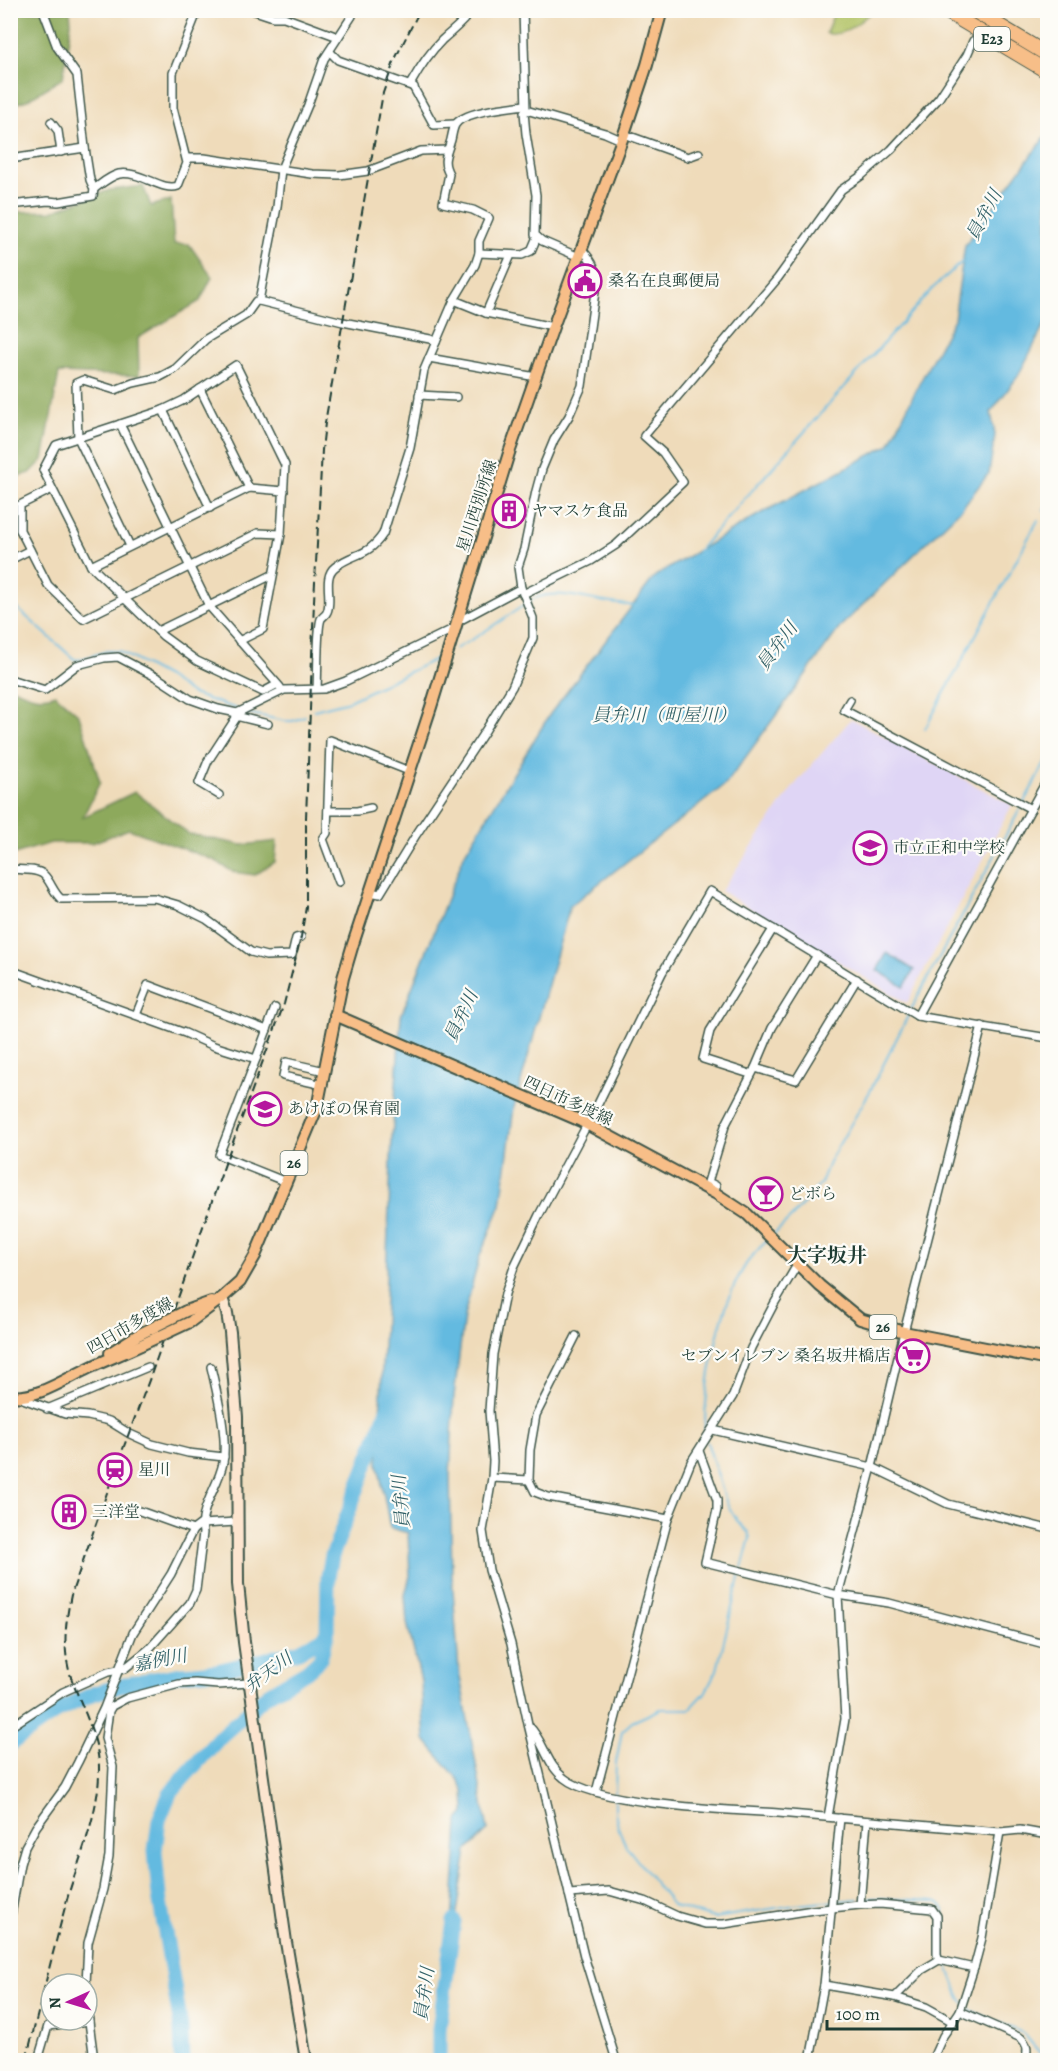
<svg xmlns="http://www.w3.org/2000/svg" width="1058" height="2071" viewBox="0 0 1058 2071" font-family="Alegreya,'Noto Serif JP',serif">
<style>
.built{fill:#dfd5f5}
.green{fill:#b2c366;stroke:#68804d;stroke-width:1.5}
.forest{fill:#8da95b;stroke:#567348;stroke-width:1.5}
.water{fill:#63bae0;stroke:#417c8a;stroke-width:1.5}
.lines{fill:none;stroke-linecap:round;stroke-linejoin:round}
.stream{stroke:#63bae0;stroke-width:2}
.river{stroke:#63bae0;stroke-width:15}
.street-casing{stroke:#3e5548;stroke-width:10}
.secondary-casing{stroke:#3e5548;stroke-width:14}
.primary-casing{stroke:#3e5548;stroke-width:14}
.highway-casing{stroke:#3e5548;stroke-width:16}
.street{stroke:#fff;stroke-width:7}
.secondary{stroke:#fce5cf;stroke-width:10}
.primary{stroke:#f7be88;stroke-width:10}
.highway{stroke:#f7be88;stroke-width:14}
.rail{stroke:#1f3d34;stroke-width:2;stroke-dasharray:9 4.5;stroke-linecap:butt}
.primary-bridge-casing{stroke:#3e5548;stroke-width:14;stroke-linecap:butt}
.primary-bridge{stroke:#f7be88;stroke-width:10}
.labels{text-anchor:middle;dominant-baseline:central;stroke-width:4.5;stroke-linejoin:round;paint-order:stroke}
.shield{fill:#fdfcf7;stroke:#62766e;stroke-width:1.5}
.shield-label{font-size:15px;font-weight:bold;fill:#1f3d34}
.poi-label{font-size:16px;fill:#1f3d34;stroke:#fdfcf7;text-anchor:start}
.street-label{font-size:16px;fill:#1f3d34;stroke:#fdfcf7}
.water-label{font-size:18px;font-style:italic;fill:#336268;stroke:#fdfcf7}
.quarter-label{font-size:20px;font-weight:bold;fill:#1f3d34;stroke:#fdfcf7}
</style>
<rect width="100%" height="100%" fill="#fdfcf7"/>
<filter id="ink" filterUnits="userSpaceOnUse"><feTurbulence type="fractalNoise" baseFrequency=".0167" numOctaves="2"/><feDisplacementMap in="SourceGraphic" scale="12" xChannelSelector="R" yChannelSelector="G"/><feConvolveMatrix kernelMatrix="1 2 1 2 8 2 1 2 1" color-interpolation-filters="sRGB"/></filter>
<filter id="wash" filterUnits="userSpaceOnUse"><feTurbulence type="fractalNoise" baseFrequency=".008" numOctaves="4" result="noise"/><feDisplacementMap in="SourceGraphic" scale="24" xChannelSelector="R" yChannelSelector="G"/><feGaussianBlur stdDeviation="1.35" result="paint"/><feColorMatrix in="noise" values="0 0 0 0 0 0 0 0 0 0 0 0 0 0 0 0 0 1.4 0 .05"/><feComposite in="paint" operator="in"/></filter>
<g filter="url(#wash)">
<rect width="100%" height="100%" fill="#efdbba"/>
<path class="built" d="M851,719L1012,805L907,1003L721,891L793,787Z"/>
<path class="green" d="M835,11L873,10V11C860,21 843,38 826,33Z"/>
<g class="forest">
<path d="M10,11H70L71,23L63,78L27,100L11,105Z"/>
<path d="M143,186L151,206L171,200L174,244H189L212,277L200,301L138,338L139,376L59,373L43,460L30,473L11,478V212L52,211L110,190Z"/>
<path d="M10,687C26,693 38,701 55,694L79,715L100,782L83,817L135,792L189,834L242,845L277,841L275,862L255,875L233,872L214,860L129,829L92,843H51L11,855Z"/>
</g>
<g class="water">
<path d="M1047,134V320L1018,376L991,412L995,435L989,473L962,508L841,626L726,784L570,906L514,1107L501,1205L479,1258L464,1316L454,1396L450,1475L452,1576L459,1671L488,1830L467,1851L450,1956L458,1821L465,1813L464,1791L458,1779L425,1740L421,1681L407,1623L405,1595L410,1576L408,1533L390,1528L378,1464L392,1138L401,1016L465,853L550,714L655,576L758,515L889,445L919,384L954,319L965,245Z"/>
<path d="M887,953L914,970L904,987L877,970Z"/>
</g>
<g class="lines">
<g class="stream">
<path d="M1044,511L1048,504"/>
<path d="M698,551L932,289L963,261"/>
<path d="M10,602L74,659L78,660L107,651H119L167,677L192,694L237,709"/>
<path d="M455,649L473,639L535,598C560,590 580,598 605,602C615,604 624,604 634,606"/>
<path d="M314,710L349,701L438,658"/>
<path d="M242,712L285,721H293L305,716"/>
<path d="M925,729L1038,520"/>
<path d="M911,1009L1048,758"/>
<path d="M773,1235L793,1216L821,1183L830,1160L869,1093L909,1014"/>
<path d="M705,1437C703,1391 719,1309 742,1271C748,1259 759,1248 769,1239"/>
<path d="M707,1442L727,1504L738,1522L748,1532L750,1538L742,1568"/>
<path d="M615,1794L616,1763L622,1731L632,1722L661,1709H690L705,1693L717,1670L740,1574"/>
<path d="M615,1800V1812L619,1830L626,1846L673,1906L714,1918L795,1905L858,1899"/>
<path d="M863,1899L874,1898L935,1901L940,1903L944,1910L942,1950L960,1998L967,2007L974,2012L1023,2033L1046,2060"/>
</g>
<g class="river">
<path d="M10,1744L59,1710L95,1693L132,1683L182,1674L217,1671L267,1659L299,1651L327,1636"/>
<path d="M182,2060L181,2027L159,1896L155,1851L159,1820L170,1793L221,1736L268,1694L307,1671L320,1659L327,1636L328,1576L332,1556L387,1410"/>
<path d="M439,2060V2030L454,1921"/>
</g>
</g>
</g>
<g filter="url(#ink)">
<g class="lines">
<g class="street-casing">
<g id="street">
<path d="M43,10L57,47L77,75L85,148L90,180L94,189C101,184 110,176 119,174C140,170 162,192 178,186L187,163L173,108V73L198,10"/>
<path d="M252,10L273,17H284L338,37"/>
<path d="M523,10L526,110L524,112L526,134L536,195L535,235L542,241L579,257"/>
<path d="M330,52L338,60L414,87"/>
<path d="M526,110L605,133L621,140"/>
<path d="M51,122L58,131L61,152"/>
<path d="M455,124L434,125L411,83C420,67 429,53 442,40C453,30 463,23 472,10"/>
<path d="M624,134L688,157L699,153"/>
<path d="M187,158H204L312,174L339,175L368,171L421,151L447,150"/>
<path d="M10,159L85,148"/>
<path d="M10,205L48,201L58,202L93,196L94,189"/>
<path d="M479,253L522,255L531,251L537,237"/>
<path d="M454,300L486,313L553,327"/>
<path d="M259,301L343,322L430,339L436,342"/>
<path d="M486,313L511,255"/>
<path d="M429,358L536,377"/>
<path d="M200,389L249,488"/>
<path d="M419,395L456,397"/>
<path d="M163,410L210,508"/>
<path d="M120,424L209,606L280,687"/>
<path d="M52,489L20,505V530L48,585L83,619L258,533L281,534"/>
<path d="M130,546L78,438L76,383L83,380L115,390L133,383L160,377L175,369L206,339L246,315L256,301H259L277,207L281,169L308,105L324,59L352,16L353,10"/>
<path d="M10,560L30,550"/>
<path d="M91,566L249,488L284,491"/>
<path d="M523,594L591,561L616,545L683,482L663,453L644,436L778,278L841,190L861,176L891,150L939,98L967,55L973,41"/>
<path d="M457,622L521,588"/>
<path d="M158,631L272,575"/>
<path d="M239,641L263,629L281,534L285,465L236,365L184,400L163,410L56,445L43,470L91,566L163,636L197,661L263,692L276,685"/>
<path d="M10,679L45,690L77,665L104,658L118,657L158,678L190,699L218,709L237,713L284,690L324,689L346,681L455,628"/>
<path d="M317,688C318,675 317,628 321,619C323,616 326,615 327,612C333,599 322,577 335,567C354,552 367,558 383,534L410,448L424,370L454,300L475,265L479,253V241L489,218L473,210L443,203L449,174C442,161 446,156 450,143C452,138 452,131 455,125C463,111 510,107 525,105"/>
<path d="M850,700L844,710L1031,809"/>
<path d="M236,716L268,724"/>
<path d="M219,795L199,783L208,761L236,718V713"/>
<path d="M328,811H357L371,808"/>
<path d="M10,869C20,870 37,868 44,875C51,882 53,892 61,899L154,898L178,905L206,919L251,952L266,956L292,955L296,938L301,937"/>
<path d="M339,882L323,839L327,833L330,740L409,771"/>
<path d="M370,892L380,894L416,835L485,731L512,687L528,650L533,638V618L521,588L518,567L524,549L536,491L542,469L554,440L569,416L582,386L597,277C596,268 589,256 582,250"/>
<path d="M10,970L185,1033L214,1046L256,1059L219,1155L286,1182"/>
<path d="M136,1015L148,985L267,1030"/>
<path d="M917,1016L1048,778"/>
<path d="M256,1059L275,1008"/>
<path d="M755,1068L796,1080L857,979"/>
<path d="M750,1074L703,1059L710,1031L773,929"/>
<path d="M323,1085L283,1076L286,1062L325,1071"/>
<path d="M715,1193L716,1186L708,1182L725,1126L755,1068L772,1028L817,955"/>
<path d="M20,1398L65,1414L88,1416L109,1421L130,1434L152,1444L188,1453L224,1457"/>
<path d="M47,1409L148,1367"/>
<path d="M713,1430L872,1467L948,1504L1048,1529"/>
<path d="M699,1451L717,1500V1510L705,1562L838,1595L889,1603L1048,1645"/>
<path d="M492,1478L529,1480L530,1450L536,1415L576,1336"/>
<path d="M529,1480L535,1492L548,1497L668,1519"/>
<path d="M137,1510L193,1530"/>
<path d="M529,1726C544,1741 546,1764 564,1778C597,1805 731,1810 778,1813C852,1819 926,1825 1000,1832L1020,1830L1048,1835"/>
<path d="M10,1727L63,1692L108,1672L124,1669L149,1649L190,1603L196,1590L203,1533C199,1507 218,1488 223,1463C228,1436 217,1394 211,1367"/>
<path d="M596,1792L668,1519L691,1462L733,1396L751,1348L774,1304L797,1265"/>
<path d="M828,1817L845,1719L838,1595L872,1467L904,1332L982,1026"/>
<path d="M569,1894L609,1891L645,1901L677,1916L705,1924H724L813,1910L860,1905L880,1904L932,1909L937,1916V1954L939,1960L974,1968"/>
<path d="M860,1905L867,1821"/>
<path d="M10,1921L20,1864L25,1847L36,1827L65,1787L78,1762L104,1708L133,1633L171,1574L193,1530L201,1524L237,1522"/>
<path d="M86,1984L88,1943L103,1889L109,1856L113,1767L105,1738L109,1711L112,1706L127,1698L179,1684L195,1683L218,1685L249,1683"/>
<path d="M824,1985L895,1997L922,1970L939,1960"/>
<path d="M895,1997L926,2007L953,2022"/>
<path d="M87,2006L94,2060"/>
<path d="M960,2011L1021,2038C1029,2046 1027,2050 1026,2060"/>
<path d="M38,2060L48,2026L89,2021"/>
<path d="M616,2060L584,1956L528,1724L511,1644L489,1570L483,1531L492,1478L493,1461L489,1411L493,1354L505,1294L514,1267L539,1215L598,1104L662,973L710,891L917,1016L1048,1038"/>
<path d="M810,2060L824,1985L840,1818"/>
<path d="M932,2060L943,2036L960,2011L974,1968L982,1938L1000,1832"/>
</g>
</g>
<g class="secondary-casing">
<path id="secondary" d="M222,1298L227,1313L230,1332L237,1417L238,1584L244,1642L286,1942L306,2060"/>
</g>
<g class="primary-casing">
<g id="primary">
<path d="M335,1015L581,1121L715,1193L747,1214L820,1286L860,1319L904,1332L1048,1360"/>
<path d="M186,1311L211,1302"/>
<path d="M190,1322L222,1298L240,1282L255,1256L317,1108L343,978L353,944L431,707L509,453L553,327L624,134L647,65L662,10"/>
<path d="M110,1353L138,1335"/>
<path d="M10,1396C36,1400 67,1378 89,1368C106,1360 124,1353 141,1345"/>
</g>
</g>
<g class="highway-casing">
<g id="highway">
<path d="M944,10L1048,72"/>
<path d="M973,10L1048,55"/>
</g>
</g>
<use href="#street" class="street"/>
<use href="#secondary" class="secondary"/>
<use href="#primary" class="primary"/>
<use href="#highway" class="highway"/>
<path class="rail" d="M26,2060C40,2006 53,1951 68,1896C80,1855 100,1811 99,1768C99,1738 82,1708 72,1680C62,1652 65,1624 71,1595L115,1470L151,1375L227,1158L284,1004L301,937L306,907V818L314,601L322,450L325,423L383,93L395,59L420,10"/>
<g class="primary-bridge-casing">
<g id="primary-bridge">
<path d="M138,1335L186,1311"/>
<path d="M141,1345L190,1322"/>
</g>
</g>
<use href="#primary-bridge" class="primary-bridge"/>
</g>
</g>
<defs>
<g id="civic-ring" transform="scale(1.725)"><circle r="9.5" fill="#fdfcf7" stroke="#b5179e" stroke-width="1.5"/><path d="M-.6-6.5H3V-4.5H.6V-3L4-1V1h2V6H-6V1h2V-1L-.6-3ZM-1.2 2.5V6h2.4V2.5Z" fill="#b5179e"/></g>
<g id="building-ring" transform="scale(1.725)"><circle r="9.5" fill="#fdfcf7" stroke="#b5179e" stroke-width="1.5"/><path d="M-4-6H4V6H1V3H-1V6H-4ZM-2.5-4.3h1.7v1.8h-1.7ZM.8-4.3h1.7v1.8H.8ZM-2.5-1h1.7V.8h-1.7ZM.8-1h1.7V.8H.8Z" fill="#b5179e"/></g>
<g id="school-ring" transform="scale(1.725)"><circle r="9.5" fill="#fdfcf7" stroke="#b5179e" stroke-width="1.5"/><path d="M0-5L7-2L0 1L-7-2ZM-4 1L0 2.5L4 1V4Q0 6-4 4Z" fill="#b5179e"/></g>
<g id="bar-ring" transform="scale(1.725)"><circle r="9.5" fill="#fdfcf7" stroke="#b5179e" stroke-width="1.5"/><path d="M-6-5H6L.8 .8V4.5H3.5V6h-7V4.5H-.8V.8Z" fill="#b5179e"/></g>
<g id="supermarket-ring" transform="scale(1.725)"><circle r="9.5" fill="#fdfcf7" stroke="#b5179e" stroke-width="1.5"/><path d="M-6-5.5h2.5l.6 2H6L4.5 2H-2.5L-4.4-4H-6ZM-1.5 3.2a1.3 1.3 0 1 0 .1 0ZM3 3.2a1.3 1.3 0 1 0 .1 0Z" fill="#b5179e"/></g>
<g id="station-ring" transform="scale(1.725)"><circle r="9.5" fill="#fdfcf7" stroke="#b5179e" stroke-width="1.5"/><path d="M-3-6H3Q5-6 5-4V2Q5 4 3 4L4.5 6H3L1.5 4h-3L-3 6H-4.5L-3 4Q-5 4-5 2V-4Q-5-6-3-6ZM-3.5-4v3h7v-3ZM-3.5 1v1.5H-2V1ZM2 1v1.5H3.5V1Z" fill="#b5179e"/></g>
</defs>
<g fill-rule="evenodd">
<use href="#civic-ring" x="585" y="281"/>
<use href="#building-ring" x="509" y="511"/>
<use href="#school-ring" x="870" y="848"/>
<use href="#school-ring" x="265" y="1109"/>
<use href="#bar-ring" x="766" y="1194"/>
<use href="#supermarket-ring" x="913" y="1356"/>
<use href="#station-ring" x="115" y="1470"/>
<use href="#building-ring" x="69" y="1512"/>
</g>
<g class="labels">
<g class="shield">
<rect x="974" y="27" width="36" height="24" rx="4.5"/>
<rect x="280.5" y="1151" width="27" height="24" rx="4.5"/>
<rect x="869.5" y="1315" width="27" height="24" rx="4.5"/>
</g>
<g class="shield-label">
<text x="992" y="39">E23</text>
<text x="294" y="1163">26</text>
<text x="883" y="1327">26</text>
</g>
<g class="poi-label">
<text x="608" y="281">桑名在良郵便局</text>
<text x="532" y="511">ヤマスケ食品</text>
<text x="893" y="848">市立正和中学校</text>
<text x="288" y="1109">あけぼの保育園</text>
<text x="789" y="1194">どボら</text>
<text x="890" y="1356" text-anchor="end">セブンイレブン 桑名坂井橋店</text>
<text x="138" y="1470">星川</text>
<text x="92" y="1512">三洋堂</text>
</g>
<g class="street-label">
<text transform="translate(477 506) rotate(-72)">星川西別所線</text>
<text transform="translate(568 1101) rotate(25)">四日市多度線</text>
<text transform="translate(130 1326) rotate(-30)">四日市多度線</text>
</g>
<g class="water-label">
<text transform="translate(984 215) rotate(-62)">員弁川</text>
<text transform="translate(777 646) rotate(-53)">員弁川</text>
<text x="664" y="715">員弁川（町屋川）</text>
<text transform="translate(461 1016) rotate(-65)">員弁川</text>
<text transform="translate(401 1502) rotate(-95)">員弁川</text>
<text transform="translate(160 1660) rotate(-11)">嘉例川</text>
<text transform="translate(268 1672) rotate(-36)">弁天川</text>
<text transform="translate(424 1994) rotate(-82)">員弁川</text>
</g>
<g class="quarter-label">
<text x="827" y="1255">大字坂井</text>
</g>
</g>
<rect width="1058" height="2071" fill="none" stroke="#fdfcf7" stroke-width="36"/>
<g transform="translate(69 2002) rotate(266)"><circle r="28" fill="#fdfcf7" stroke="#a4b0a9" stroke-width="1.5"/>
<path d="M0-4.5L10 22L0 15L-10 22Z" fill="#b5179e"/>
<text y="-9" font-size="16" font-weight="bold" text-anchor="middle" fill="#1f3d34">N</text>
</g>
<path d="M827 2020v9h130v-9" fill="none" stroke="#1f3d34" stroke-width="3"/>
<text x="836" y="2020" font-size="18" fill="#1f3d34" stroke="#fdfcf7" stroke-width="4.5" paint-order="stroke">100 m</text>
</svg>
